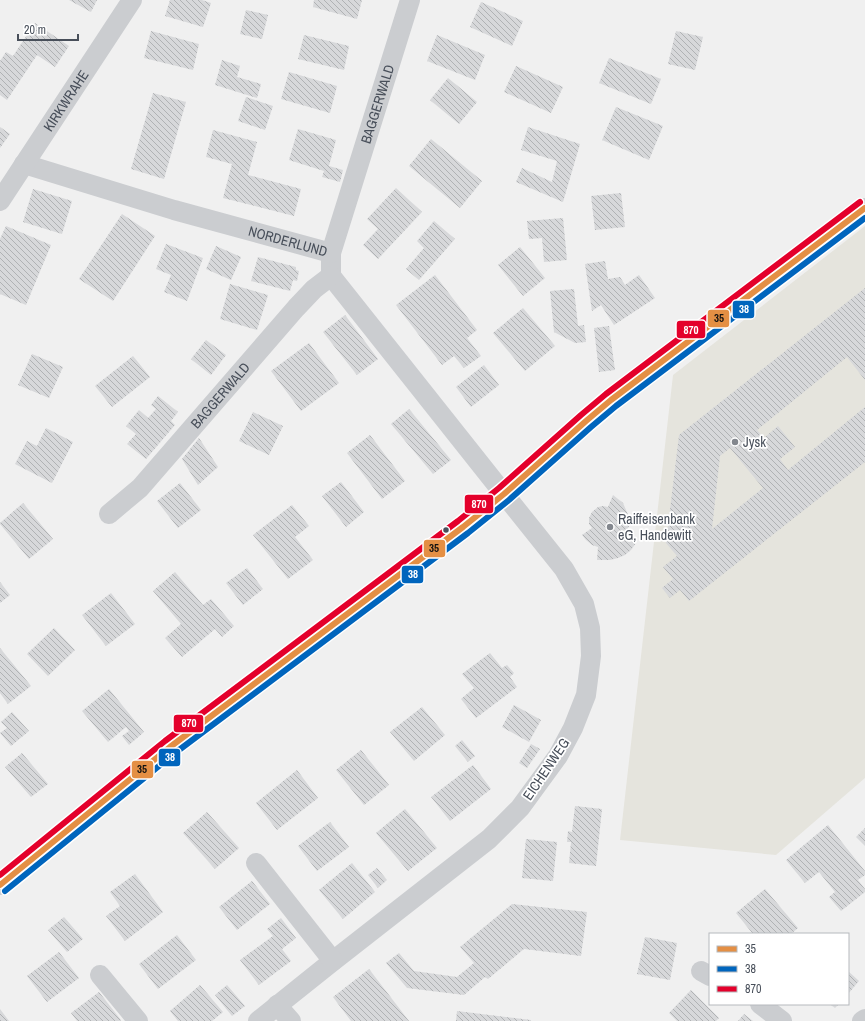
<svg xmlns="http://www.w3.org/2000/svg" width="865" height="1021" viewBox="0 0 865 1021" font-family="'Archivo Narrow',sans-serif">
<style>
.commercial{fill:#e5e4dd}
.building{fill:url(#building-back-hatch);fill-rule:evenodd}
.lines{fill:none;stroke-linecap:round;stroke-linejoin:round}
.minor{stroke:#cbcdd0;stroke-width:20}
.bus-1-casing{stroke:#fff;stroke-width:9}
.bus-2-casing{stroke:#fff;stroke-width:9}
.bus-3-casing{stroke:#fff;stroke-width:9}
.bus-1{stroke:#e48f44;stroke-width:6}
.bus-2{stroke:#0065bd;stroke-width:6}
.bus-3{stroke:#e4002b;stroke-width:6}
.poi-dot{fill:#83878e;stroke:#fff;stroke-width:1.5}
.bus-dot{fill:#484f5a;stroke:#fff;stroke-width:1.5}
.labels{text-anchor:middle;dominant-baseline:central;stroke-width:3.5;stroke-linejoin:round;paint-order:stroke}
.street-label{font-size:14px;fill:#484f5a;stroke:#fff}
.poi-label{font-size:14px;fill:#484f5a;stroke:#fff;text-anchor:start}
.line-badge{stroke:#fff;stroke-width:1.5}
.badge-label{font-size:11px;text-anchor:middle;font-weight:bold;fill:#fff}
.pale-badge-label{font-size:11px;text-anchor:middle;font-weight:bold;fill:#111}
</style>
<defs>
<pattern id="building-back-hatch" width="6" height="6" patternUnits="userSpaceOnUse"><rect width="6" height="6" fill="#d7d8da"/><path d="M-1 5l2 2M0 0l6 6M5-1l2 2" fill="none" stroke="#b0b2b4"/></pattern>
</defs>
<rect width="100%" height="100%" fill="#f0f0f0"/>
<path class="commercial" d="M865,226V778L776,855L620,840L673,375Z"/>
<g class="building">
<path d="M69,0H97L91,12Z"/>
<path d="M170,0H202L211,3L203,27L165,16Z"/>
<path d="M314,0H362L357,19L313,7Z"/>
<path d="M481,2L523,21L512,46L470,27Z"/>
<path d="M246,10L268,15L262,39L240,34Z"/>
<path d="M35,23L69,46L55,67L37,55L7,100L0,95V61L6,52L13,56Z"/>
<path d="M151,31L199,44L193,70L144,58Z"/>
<path d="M676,31L703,37L695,70L668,64Z"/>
<path d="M304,35L349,46L344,70L298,59Z"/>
<path d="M437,35L485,55L475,80L427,61Z"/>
<path d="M609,58L661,79L651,104L599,83Z"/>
<path d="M222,60L240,66L237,77L261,84L257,98L215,85Z"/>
<path d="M516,66L563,87L551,113L504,92Z"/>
<path d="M289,72L337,86L330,113L281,99Z"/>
<path d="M448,78L477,102L459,124L430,100Z"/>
<path d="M153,93L186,102L164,179L131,169Z"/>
<path d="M246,97L273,106L265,130L238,121Z"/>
<path d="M616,107L663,126L649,160L602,140Z"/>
<path d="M0,127L10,134L0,148Z"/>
<path d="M528,127L580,144L563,202L516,182L522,168L552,182L557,161L521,150Z"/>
<path d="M298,129L336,140L329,166L343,170L340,182L322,177L324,171L289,160Z"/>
<path d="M213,130L257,142L248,175L301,189L294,216L223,198L232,164L206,157Z"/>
<path d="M431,139L482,181L460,208L409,166Z"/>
<path d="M396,188L422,212L378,259L363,245L378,229L367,219Z"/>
<path d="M33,189L72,201L62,234L23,222Z"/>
<path d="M621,193L625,227L595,230L591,196Z"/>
<path d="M122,214L155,236L113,301L79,279Z"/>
<path d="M563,218L567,260L544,262L542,238L529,239L527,221Z"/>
<path d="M434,221L455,239L419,280L406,269L424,248L417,241Z"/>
<path d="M6,226L51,245L26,305L0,294V239Z"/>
<path d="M166,244L203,258L187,301L164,292L171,275L156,269Z"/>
<path d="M216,246L241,257L231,280L206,269Z"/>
<path d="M520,247L545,278L523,296L498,265Z"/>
<path d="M258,257L296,267V270L299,271L297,281L293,280L290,291L251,281Z"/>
<path d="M605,261L608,279L620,277L625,285L639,275L655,298L614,325L601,305L592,311L585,264Z"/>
<path d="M435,275L477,330L467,338L481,356L464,368L454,356L442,365L396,305Z"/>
<path d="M230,284L268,295L257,330L220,319Z"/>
<path d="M865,288V380L847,357L757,430L764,438L778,426L795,447L780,459L788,470L865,407V462L689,601L680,590L670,598L662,588L673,579L663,567L677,556L666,543L679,435ZM730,448L763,488L712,529L720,456Z"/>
<path d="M574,289L578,326L584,325L586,342L575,343L554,332L550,291Z"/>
<path d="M523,308L555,346L525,371L493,333Z"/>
<path d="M345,315L378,359L357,375L323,332Z"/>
<path d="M609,326L615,370L599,372L594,328Z"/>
<path d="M206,340L226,355L211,375L191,359Z"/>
<path d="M309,343L339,383L301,411L271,371Z"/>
<path d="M32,354L63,367L49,398L18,385Z"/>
<path d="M133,356L150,377L112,407L95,386Z"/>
<path d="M484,365L499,385L471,407L456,387Z"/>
<path d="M158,396L178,412L171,421L175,425L146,459L127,444L136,434L126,426L139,410L148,418L156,409L151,405Z"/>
<path d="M409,409L451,460L433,474L391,424Z"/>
<path d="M253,412L283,426L269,455L239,441Z"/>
<path d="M46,428L73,442L52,483L15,464L27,441L37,446Z"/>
<path d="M370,435L405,481L382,499L347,453Z"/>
<path d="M199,438L218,467L198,485L182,459Z"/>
<path d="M341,482L364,512L346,527L322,496Z"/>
<path d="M180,483L201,510L178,528L157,501Z"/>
<path d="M613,495L623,503L629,517V526L625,535L636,543L631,550L625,555L618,558L610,560H597L598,547L592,545L586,540L582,535L592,528L589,524V518L592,512L598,507L603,506L608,507Z"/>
<path d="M23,503L53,539L29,559L0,524V523Z"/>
<path d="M292,505L309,526L295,537L313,560L288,579L253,535Z"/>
<path d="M247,568L263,589L243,605L226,583Z"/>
<path d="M175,572L203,605L211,599L234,626L222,637L215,629L182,657L165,638L181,624L153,591Z"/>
<path d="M0,582L10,595L0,603Z"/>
<path d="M111,593L135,624L106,646L82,615Z"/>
<path d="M54,628L75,650L48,676L27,654Z"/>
<path d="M0,648L31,686L8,704L0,693Z"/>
<path d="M490,653L502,668L507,665L514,673L510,677L517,687L476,718L461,699L474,688L462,674Z"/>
<path d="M109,689L144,732L129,745L122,736L129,731L126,727L108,742L82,711Z"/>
<path d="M514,705L541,720L529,742L502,727Z"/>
<path d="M422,707L445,735L414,761L390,732Z"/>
<path d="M12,712L29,731L11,746L0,733L7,728L1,722Z"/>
<path d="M462,740L475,756L468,762L455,746Z"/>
<path d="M531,744L540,749L527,768L519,763Z"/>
<path d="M361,750L389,785L364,805L336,770Z"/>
<path d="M22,753L48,784L31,797L5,767Z"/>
<path d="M473,765L491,789L450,821L431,797Z"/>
<path d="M297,770L318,798L277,830L256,803Z"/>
<path d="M575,806L602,809L596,866L569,863L571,842H567L568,831L572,832Z"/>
<path d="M405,809L437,848L408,871L376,833Z"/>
<path d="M207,812L239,848L215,869L183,833Z"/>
<path d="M330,822L349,847L317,871L298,846Z"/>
<path d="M828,825L865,871V875L858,880L865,889V892L841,911L829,897L835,892L819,872L805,883L786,860Z"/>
<path d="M865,828V846L856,837Z"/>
<path d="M526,839L557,842L553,881L522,878Z"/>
<path d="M352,863L375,892L343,919L319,890Z"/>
<path d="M377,868L387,880L378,888L368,875Z"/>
<path d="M135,874L163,912L125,941L106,916L120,906L110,892Z"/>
<path d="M252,881L270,904L237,930L219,907Z"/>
<path d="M765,889L798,928L791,934H753L736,913Z"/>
<path d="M512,904L587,912L581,956L524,949L488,979L485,977L464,995L407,988L386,963L399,953L414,971L457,977L474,963L460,947Z"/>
<path d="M64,917L83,939L67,952L48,930Z"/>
<path d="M281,918L296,938L282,949L291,961L259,985L240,960L273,936L267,929Z"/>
<path d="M177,935L196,960L158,989L139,964Z"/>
<path d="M645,937L677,943L670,980L637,974Z"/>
<path d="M59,952L79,978L47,1002L27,976Z"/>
<path d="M369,969L409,1021H351L333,997Z"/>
<path d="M848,971L859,981L848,994Z"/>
<path d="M200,985L223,1012L212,1021H178L170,1011Z"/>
<path d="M227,985L245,1006L232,1016L215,995Z"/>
<path d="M691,990L719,1018L716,1021H677L669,1013Z"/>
<path d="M99,992L121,1020L120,1021H77L71,1013Z"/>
<path d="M830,1004H839L835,1008Z"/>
<path d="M0,1009L9,1021H0Z"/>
<path d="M457,1011L531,1020V1021H456Z"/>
<path d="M744,1014L753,1021H738Z"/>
</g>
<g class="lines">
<g class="minor">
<path id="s1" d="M24,164L174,210L331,253V276L504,494L564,569L584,604L590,628L591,656L586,695L573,728L558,756L520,808L489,839L333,961L258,1021"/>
<path id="s2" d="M0,201L132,0"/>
<path id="s3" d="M331,253L410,0"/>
<path id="s4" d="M109,514L140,488L296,308L314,289L331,276"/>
<path d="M256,863L333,961"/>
<path d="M0,885L170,747L463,527L504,494L586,421L611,400L865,208"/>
<path d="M701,971L710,976"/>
<path d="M100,975L138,1021"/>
<path d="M760,1004L782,1021"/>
<path d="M277,1005L291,1021"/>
<path d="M862,1021L865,1019"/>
</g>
<g class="bus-1-casing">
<path id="bus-1" d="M0,885L170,747L463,527L504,494L586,421L611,400L865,208"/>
</g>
<g class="bus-2-casing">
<path id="bus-2" d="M5,891L175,753L468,533L509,500L591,427L616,406L865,218"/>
</g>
<g class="bus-3-casing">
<path id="bus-3" d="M0,875L165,741L458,521L499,488L581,415L606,394L860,202"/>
</g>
<use href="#bus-1" class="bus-1"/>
<use href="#bus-2" class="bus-2"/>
<use href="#bus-3" class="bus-3"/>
</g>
<g class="poi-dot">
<circle cx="735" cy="442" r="4"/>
<circle cx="610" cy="527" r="4"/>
</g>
<circle class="bus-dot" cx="446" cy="530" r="3.5"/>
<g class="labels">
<g class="street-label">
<text stroke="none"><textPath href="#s2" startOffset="120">KIRKWRAHE</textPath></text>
<text stroke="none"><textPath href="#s3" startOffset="156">BAGGERWALD</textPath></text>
<text stroke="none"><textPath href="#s1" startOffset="275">NORDERLUND</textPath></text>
<text stroke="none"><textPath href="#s4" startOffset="163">BAGGERWALD</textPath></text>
<text transform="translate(546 769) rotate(-56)">EICHENWEG</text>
</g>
<g class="poi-label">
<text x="743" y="442">Jysk</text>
<text x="618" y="519">Raiffeisenbank<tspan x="618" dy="16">eG, Handewitt</tspan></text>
</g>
</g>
<g class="line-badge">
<rect x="732" y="300" width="23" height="19" rx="4" fill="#0065bd"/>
<rect x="707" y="309" width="23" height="19" rx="4" fill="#e48f44"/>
<rect x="676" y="320" width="30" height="19" rx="4" fill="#e4002b"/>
<rect x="464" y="494" width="30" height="20" rx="4" fill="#e4002b"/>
<rect x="423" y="539" width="23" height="19" rx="4" fill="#e48f44"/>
<rect x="401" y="565" width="23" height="19" rx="4" fill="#0065bd"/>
<rect x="173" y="714" width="31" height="19" rx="4" fill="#e4002b"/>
<rect x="158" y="748" width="23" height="19" rx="4" fill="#0065bd"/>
<rect x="131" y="760" width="23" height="19" rx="4" fill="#e48f44"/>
</g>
<g class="badge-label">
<text x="744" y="313">38</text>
<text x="691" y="334">870</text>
<text x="479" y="508">870</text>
<text x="413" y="578">38</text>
<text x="189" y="727">870</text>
<text x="170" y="761">38</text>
</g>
<g class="pale-badge-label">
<text x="719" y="322">35</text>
<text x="434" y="552">35</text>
<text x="142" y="773">35</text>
</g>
<rect x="709" y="933" width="140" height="72" fill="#ffffff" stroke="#b6b9bd"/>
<rect x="717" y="946" width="20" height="6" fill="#e48f44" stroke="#b6b9bd"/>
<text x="745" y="953" font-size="12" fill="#484f5a">35</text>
<rect x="717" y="966" width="20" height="6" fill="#0065bd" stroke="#b6b9bd"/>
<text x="745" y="973" font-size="12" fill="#484f5a">38</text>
<rect x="717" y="986" width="20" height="6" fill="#e4002b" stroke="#b6b9bd"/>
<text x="745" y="993" font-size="12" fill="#484f5a">870</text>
<path d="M18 34v6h60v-6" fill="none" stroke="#484f5a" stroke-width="2"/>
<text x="24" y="34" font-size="12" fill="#484f5a" stroke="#ffffff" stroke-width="3" paint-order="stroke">20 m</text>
</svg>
